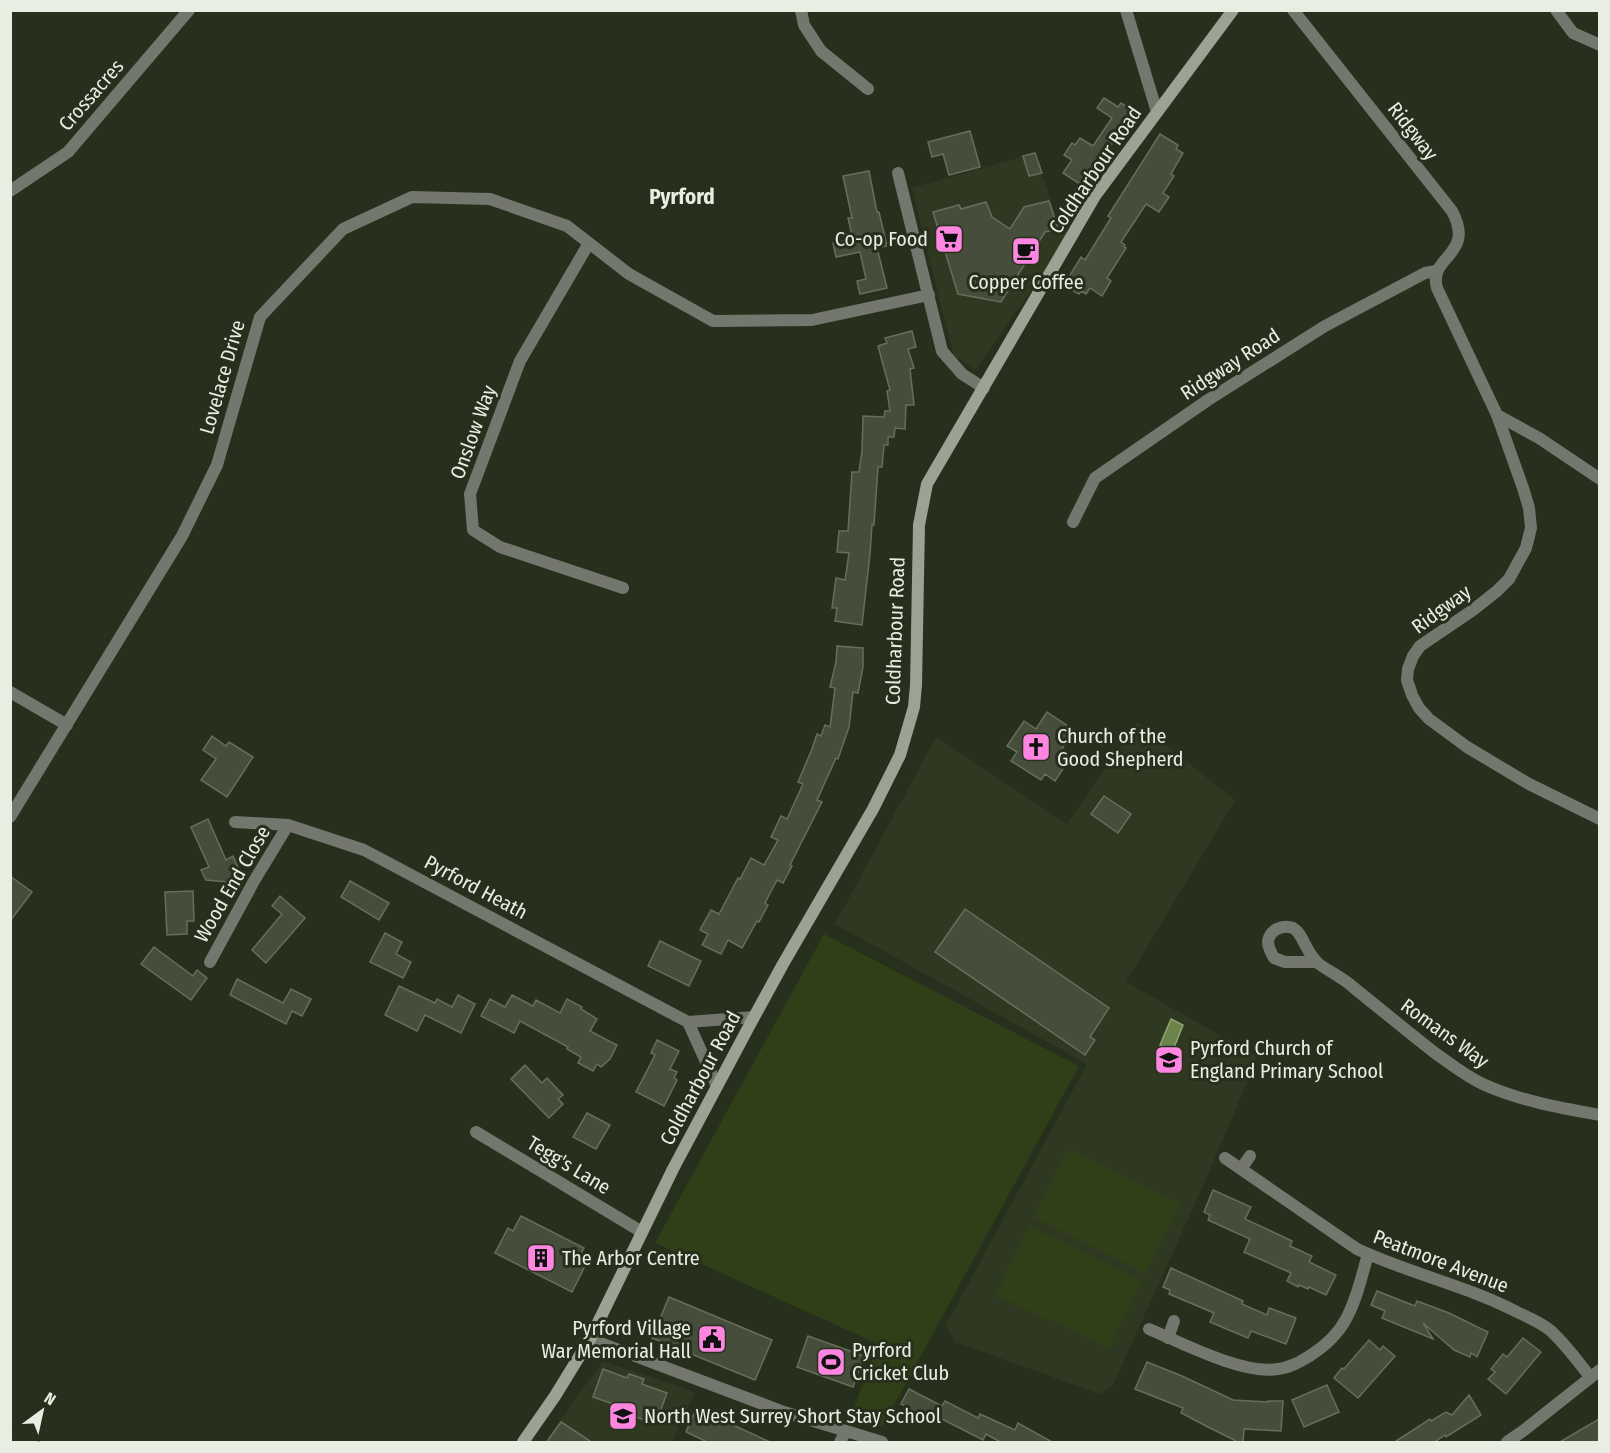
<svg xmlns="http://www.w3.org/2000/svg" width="1610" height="1453" viewBox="0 0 1610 1453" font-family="'Fira Sans Condensed',sans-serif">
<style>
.built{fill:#2f3922}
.green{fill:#303f17}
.water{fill:#6c834a;stroke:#92a378;stroke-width:1.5}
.building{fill:#464e3b;stroke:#666f5b;stroke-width:1.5}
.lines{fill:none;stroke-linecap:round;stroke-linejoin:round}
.street{stroke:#73776e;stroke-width:12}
.secondary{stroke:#9ca294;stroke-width:12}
.labels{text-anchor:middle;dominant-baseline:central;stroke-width:6;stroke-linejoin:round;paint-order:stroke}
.street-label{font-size:20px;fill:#e9eee3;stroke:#272f1d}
.poi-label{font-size:20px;fill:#e9eee3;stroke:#272f1d;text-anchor:start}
.neighbourhood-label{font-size:21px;font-weight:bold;fill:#e9eee3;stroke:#272f1d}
</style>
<rect width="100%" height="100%" fill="#272f1d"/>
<g class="built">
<path d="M1035,153L1060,228L1068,233L1039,280L975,370L954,355L940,302L912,188Z"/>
<path d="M1137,722L1235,800L1126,982L1258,1057L1202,1188L1113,1385L1100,1394L955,1342L946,1325L1087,1064L835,924L936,737L1067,824Z"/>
<path d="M603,1361L695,1392L672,1442H548L545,1441Z"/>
</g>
<g class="green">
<path d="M824,934L1079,1066L882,1427L851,1415L878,1344L655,1243Z"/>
<path d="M1068,1149L1180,1204L1145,1273L1034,1217Z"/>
<path d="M1029,1226L1142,1281L1109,1349L996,1295Z"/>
</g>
<path class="water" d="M1171,1019L1183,1025L1173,1050L1160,1045Z"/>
<g class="building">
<path d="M1104,98L1118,107L1121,103L1141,116L1128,135L1121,130L1102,159L1108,163L1089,190L1063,173L1072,160L1064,155L1072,143L1075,145L1080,138L1093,146L1112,118L1097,108Z"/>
<path d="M970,131L980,167L949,175L943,154L932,157L928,142Z"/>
<path d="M1160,134L1178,145L1176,149L1183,153L1171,174L1174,176L1163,193L1169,197L1159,212L1146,204L1121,242L1125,245L1124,247L1126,248L1107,278L1111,281L1102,296L1090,288L1086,294L1081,291L1079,294L1065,286L1070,275L1081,257L1085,260L1111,218L1108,216Z"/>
<path d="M1035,153L1042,173L1029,176L1023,156Z"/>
<path d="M869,171L877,212H879L887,246L877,248L887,288L860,294L857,281L866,279L860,252L836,257L833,243L853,239L848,218H852L843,176Z"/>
<path d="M1049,201L1058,229L1045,232L1001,302L958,294L933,212L959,205L961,209L986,202L992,217L1010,229L1024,207Z"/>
<path d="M912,331L916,347L908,349L914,368L910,369L914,405H906L905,429L895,428L894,437H888V445H884L882,467H878L874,525H872L870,554L862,625L835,621L837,608H832L836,578L845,580L849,553L837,552L839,531H848L852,472H859L862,451L863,416L884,417L885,411H890L887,391L890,390L878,346L887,343L885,338Z"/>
<path d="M837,646L863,648V667L858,693L853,692L849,727L838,759L836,758L817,800L822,802L790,865L792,866L783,883L777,880L765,903L768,905L759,922L757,921L742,948L728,940L721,954L702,945L708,934L700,930L711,910L719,914L738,878L740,879L751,858L764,865L778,840L771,837L781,816L787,819L803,784L798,782L812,749L817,734L821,736L825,725L830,727L835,688L830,687L836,662Z"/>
<path d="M1047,712L1074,730L1062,749L1072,755L1055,781L1045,774L1041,780L1011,761L1017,752L1007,746L1024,721L1036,729Z"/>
<path d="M212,736L226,746L229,742L253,757L227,797L201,780L216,759L203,750Z"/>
<path d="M1104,796L1131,814L1118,833L1091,814Z"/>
<path d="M208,819L226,860L233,856L242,876L227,882L206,880L201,870L209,867L191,827Z"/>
<path d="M10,876L32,892L10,921Z"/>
<path d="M350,881L389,903L379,920L341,897Z"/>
<path d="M193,891L194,921H187V934L167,935L165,892Z"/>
<path d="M280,896L305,918L266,963L252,950L282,914L272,906Z"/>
<path d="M965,909L1109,1008L1090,1037L1095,1040L1085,1055L935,952Z"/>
<path d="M385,933L402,942L396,954L411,962L403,978L370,962Z"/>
<path d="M660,941L701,961L689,986L648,966Z"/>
<path d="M154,947L193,976L197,970L207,978L191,1000L141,964Z"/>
<path d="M237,979L283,1003L291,989L311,999L302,1016L292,1011L286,1024L230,995Z"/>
<path d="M399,986L435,1003L437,999L452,1007L458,995L475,1004L461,1033L425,1015L417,1031L385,1015Z"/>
<path d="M512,995L533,1006L536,1000L560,1013L567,999L582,1007L581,1009L597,1019L590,1031L617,1045L610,1059L601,1067L597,1064L593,1071L578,1063L581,1057L567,1049L568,1047L520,1021L514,1033L481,1016L490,999L505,1007Z"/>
<path d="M657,1040L679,1051L670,1069L677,1072L674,1078L677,1080L664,1106L636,1092L655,1055L651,1053Z"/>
<path d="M525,1065L542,1083L547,1078L563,1095L558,1099L563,1104L549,1118L511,1079Z"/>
<path d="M587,1113L610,1125L596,1149L573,1137Z"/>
<path d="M1213,1190L1251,1207L1245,1219L1292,1241L1290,1246L1312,1256L1309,1262L1336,1275L1326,1295L1309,1287L1308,1289L1299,1285L1298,1287L1287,1281L1291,1273L1244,1252L1250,1239L1208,1220L1210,1215L1204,1212Z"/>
<path d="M521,1216L584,1248L576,1262L585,1266L572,1292L495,1253L508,1228L513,1231Z"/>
<path d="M1171,1268L1243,1301L1242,1304L1267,1315L1269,1308L1296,1318L1286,1344L1251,1331L1248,1338L1210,1322L1214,1313L1169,1294L1170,1290L1163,1287Z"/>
<path d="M1377,1291L1415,1306L1417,1301L1449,1313L1488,1332L1477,1357L1471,1353L1470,1357L1454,1350L1423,1323L1433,1339L1382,1318L1385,1311L1371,1305Z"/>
<path d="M669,1297L772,1340L755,1380L652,1338Z"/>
<path d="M808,1336L864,1356L853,1387L797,1367Z"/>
<path d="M1523,1338L1541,1352L1506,1394L1488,1379L1495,1372L1491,1369L1503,1354L1507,1357Z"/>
<path d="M1369,1340L1380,1350L1383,1346L1395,1356L1358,1398L1334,1378L1342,1368L1344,1369Z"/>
<path d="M1147,1362L1182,1376L1233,1400L1268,1402V1401H1283L1281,1431L1244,1429L1243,1443H1240L1208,1427L1181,1413L1183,1408L1135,1389Z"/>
<path d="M603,1369L627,1378L629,1374L644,1379L642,1384L667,1393L660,1412L657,1411L653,1423L614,1409L616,1405L593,1397Z"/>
<path d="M1327,1385L1339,1412L1304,1427L1292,1400Z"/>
<path d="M909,1389L942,1406L945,1401L978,1418L980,1414L1015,1430L1018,1423L1054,1443H1002L986,1434L983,1440L942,1419L939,1424L901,1404Z"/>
<path d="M1469,1395L1481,1415L1446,1437L1445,1435L1433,1443H1393L1430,1419L1431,1421L1446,1412L1452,1415Z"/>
<path d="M696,1409L731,1424L772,1443H709L686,1432Z"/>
<path d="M1599,1419V1443H1558Z"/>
<path d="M561,1422L593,1443H546Z"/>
</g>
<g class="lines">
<g class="street">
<path d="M801,10L804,25L821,51L868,89"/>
<path d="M1126,10L1157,112"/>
<path d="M1293,10L1452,211C1476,256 1428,255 1437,288L1497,415L1523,488L1529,508L1531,528L1526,548L1509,579L1497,591L1473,610L1420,646L1413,656L1408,669L1407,680L1412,695L1419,708L1429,719L1467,747L1529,784L1600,819"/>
<path d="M1556,10L1573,33L1600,45"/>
<path d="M898,173L942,351L962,374L984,388"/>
<path d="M10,191L68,152L189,10"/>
<path d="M589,243L520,361L470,494L473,530L500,547L623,588"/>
<path d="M1497,415L1539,438L1600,479"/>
<path d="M1073,522L1095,478L1208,400L1325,326L1425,273L1437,271"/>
<path d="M10,692L67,725"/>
<path d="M10,817L182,536L217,465L260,317L343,229L412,197L490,199L567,226L629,274L713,321L812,320L929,295"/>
<path d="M235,822L288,825L364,850L688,1022L754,1017"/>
<path d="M210,962L254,881L288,825"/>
<path d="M1317,962H1285L1274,958C1271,953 1268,947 1268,941C1270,930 1282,924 1293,928C1303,933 1306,954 1319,964C1330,972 1343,978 1353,987C1380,1009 1407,1031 1435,1053C1451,1064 1467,1077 1485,1085C1521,1101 1561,1108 1600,1115"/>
<path d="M688,1022L717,1086"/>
<path d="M476,1132L642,1232"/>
<path d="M1225,1158L1357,1249C1408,1273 1464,1285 1515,1311C1527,1317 1541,1322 1551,1331C1566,1345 1578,1361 1590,1377"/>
<path d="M1241,1169L1250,1156"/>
<path d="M1149,1329C1182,1343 1243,1375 1278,1369C1290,1368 1301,1361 1311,1355C1325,1346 1338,1334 1346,1319C1357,1299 1362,1275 1368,1254"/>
<path d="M1168,1338L1174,1321"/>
<path d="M590,1339L784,1412L882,1442"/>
<path d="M840,1442L846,1431"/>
<path d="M1507,1442L1523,1431L1600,1370"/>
</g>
<path class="secondary" d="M523,1442L555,1396L590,1339L673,1169L754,1017L783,964L873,809L900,755L914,707L916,685L919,525L927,484L1095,196L1233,10"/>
</g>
<defs>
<g id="supermarket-square" transform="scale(1.5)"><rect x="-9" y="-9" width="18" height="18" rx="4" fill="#fe86e0" stroke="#272f1d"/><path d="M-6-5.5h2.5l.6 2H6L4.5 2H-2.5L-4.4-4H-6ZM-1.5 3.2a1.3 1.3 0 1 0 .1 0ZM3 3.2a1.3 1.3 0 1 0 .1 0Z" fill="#111"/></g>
<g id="cafe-square" transform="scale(1.5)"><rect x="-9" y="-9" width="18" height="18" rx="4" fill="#fe86e0" stroke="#272f1d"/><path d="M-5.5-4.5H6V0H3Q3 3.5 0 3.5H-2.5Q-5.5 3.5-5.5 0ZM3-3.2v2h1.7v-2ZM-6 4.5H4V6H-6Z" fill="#111"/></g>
<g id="church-square" transform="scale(1.5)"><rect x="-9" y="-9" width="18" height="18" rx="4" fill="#fe86e0" stroke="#272f1d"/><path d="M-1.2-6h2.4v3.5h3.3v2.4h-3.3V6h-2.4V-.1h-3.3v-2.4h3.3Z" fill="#111"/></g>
<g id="school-square" transform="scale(1.5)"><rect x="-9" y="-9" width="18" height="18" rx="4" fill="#fe86e0" stroke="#272f1d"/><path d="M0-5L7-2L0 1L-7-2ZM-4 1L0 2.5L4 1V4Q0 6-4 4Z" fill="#111"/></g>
<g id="building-square" transform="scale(1.5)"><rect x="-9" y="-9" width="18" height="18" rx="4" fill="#fe86e0" stroke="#272f1d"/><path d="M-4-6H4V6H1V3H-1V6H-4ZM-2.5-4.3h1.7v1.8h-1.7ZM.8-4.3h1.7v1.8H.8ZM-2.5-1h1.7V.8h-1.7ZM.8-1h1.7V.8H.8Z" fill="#111"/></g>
<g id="civic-square" transform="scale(1.5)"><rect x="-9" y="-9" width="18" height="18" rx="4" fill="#fe86e0" stroke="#272f1d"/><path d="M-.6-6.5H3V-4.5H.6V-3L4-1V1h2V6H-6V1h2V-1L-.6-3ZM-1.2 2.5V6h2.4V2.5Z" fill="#111"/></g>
<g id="stadium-square" transform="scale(1.5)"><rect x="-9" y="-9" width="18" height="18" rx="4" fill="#fe86e0" stroke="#272f1d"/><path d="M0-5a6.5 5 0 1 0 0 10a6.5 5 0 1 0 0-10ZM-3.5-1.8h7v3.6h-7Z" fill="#111"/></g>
</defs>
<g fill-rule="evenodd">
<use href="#supermarket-square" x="949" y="239"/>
<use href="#cafe-square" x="1026" y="251"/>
<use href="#church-square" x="1036" y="747"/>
<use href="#school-square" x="1169" y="1060"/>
<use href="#building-square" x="541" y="1258"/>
<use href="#civic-square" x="712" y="1339"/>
<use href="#stadium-square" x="831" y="1362"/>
<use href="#school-square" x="623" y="1416"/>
</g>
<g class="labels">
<g class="street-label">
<text transform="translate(91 95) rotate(-49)">Crossacres</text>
<text transform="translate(1413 131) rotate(52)">Ridgway</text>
<text transform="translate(1095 170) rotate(-56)">Coldharbour Road</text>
<text transform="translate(1230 364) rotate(-33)">Ridgway Road</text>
<text transform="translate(222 377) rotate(-74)">Lovelace Drive</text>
<text transform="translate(473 432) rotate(-70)">Onslow Way</text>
<text transform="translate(1441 609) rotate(-36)">Ridgway</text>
<text transform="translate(895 631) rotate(-88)">Coldharbour Road</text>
<text transform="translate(232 884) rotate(-60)">Wood End Close</text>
<text transform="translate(476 887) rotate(28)">Pyrford Heath</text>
<text transform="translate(1445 1033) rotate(36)">Romans Way</text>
<text transform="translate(700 1078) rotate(-62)">Coldharbour Road</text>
<text transform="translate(569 1165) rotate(31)">Tegg's Lane</text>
<text transform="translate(1441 1261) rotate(21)">Peatmore Avenue</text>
</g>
<g class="poi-label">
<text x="928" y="239" text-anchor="end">Co-op Food</text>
<text x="1026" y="282" text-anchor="middle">Copper Coffee</text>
<text x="1057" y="736">Church of the<tspan x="1057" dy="23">Good Shepherd</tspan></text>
<text x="1190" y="1048">Pyrford Church of<tspan x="1190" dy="23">England Primary School</tspan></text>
<text x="562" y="1258">The Arbor Centre</text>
<text x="691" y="1328" text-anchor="end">Pyrford Village<tspan x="691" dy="23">War Memorial Hall</tspan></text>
<text x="852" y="1350">Pyrford<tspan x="852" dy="23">Cricket Club</tspan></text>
<text x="644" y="1416">North West Surrey Short Stay School</text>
</g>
<g class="neighbourhood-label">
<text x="682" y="197">Pyrford</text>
</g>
</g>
<rect width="1610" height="1453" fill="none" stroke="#e9eee3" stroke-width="24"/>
<g transform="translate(42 1411) rotate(33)" stroke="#272f1d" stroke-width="4.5" paint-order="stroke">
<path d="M0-4.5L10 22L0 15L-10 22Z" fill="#e9eee3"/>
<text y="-9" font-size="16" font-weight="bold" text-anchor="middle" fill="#e9eee3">N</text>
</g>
</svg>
